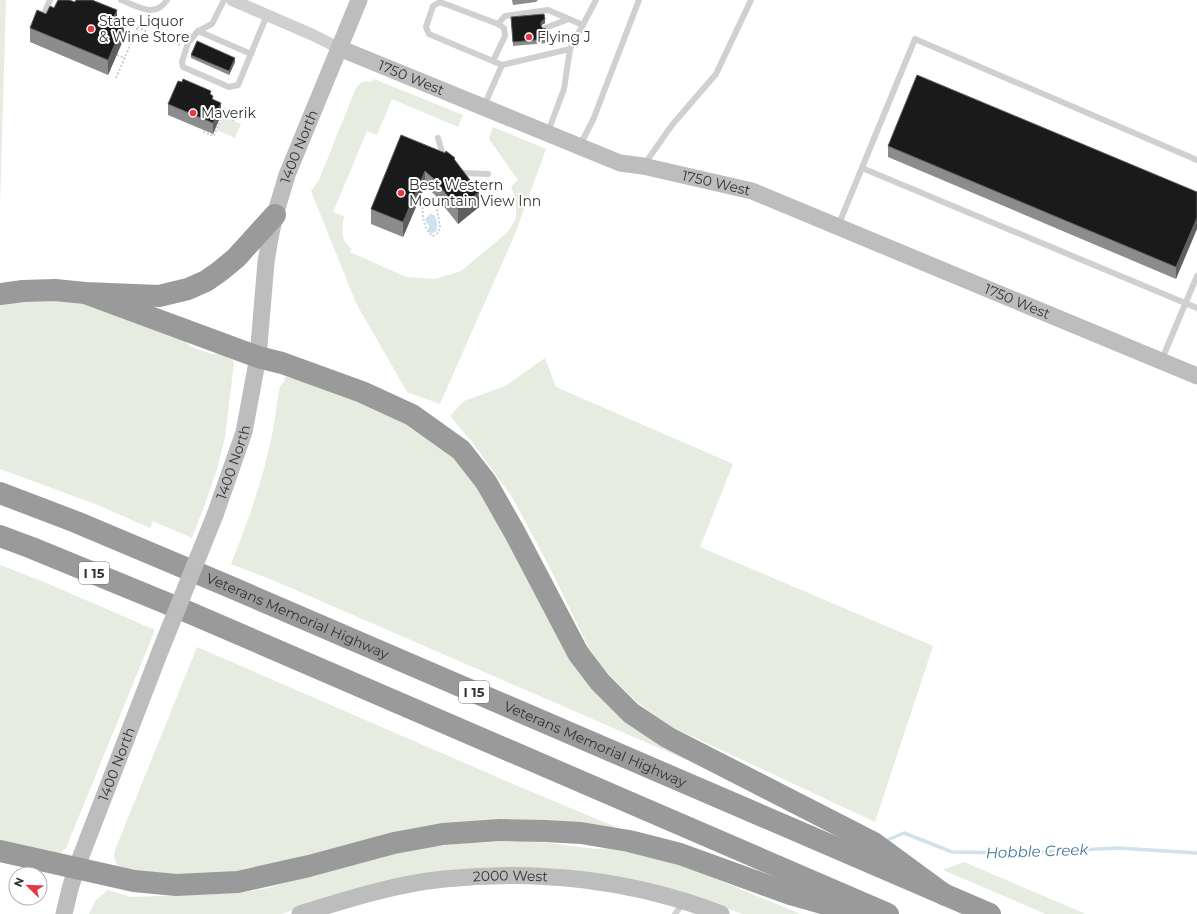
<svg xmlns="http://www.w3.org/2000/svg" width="1197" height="914" viewBox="0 0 1197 914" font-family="Montserrat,sans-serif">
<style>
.green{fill:#e6ecdf}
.water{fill:#cfe2ee}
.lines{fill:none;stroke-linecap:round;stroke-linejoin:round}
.stream{stroke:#cfe2ee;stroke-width:3.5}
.path{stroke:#cdcdcd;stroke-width:2;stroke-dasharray:2 2;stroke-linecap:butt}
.lane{stroke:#d0d0d0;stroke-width:6}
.street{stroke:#d0d0d0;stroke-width:12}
.secondary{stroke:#bdbdbd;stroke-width:17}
.highway{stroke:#9a9a9a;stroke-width:22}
.secondary-bridge{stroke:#bdbdbd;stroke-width:17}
.wall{fill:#8c8c8c}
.shaded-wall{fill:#5f5f5f}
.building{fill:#1a1a1a;stroke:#5f5f5f}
.poi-dot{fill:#e63946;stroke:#fff;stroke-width:1.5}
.labels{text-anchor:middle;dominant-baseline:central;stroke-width:4;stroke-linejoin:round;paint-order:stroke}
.shield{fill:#fff;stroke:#707070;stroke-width:1}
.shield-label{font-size:13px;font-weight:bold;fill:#333}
.poi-label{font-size:14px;fill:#333;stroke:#fff;text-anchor:start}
.street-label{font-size:14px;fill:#333;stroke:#fff}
.water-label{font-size:15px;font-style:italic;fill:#3f7597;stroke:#fff}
</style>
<rect width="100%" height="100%" fill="#fff"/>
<g class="green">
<path d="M0,0H6L0,206Z"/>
<path d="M374,79L463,115L458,127L392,99L377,135L367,131L333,212L344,216C342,229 340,241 352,249L350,252L406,277L435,279L461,271L508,232L516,218V199L511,187L518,180L491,142L489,138L493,127L546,149L515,234L440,404L407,392L356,303L311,191L319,180L356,88C361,82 363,80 371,82Z"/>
<path d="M223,117L241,124L235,138L217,130Z"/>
<path d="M54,300L93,305L178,335L191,347L212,354L228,353L232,358L234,363L225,437L217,469L205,504L192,538L153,521L150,528L98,505L0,469V305L21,301Z"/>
<path d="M545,358L556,387L733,464L700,547L933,646L875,822L670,726L637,702L610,676L589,648L547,562L512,497L473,443L450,416L464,401L505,386Z"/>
<path d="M285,377L296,378L389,414L413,426L451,454L476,481L550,619L698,765L275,581L231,564C247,524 261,485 270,444C275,425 276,406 280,386L284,382Z"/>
<path d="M0,565L44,582L155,630L66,848L59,854L0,842Z"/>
<path d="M197,647L520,787L628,832L566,826L225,878L121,870C116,863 113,859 115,850Z"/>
<path d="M520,841L550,843L596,849L612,848L643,854L684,866L801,914H743L705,901L607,876L367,887L281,914H89L96,900L108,890L131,897L241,893L268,888L343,866L394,852L426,847L470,843Z"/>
<path d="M964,862L1086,914H1046L943,870Z"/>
</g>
<path class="water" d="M430,214L434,215C437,220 438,226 436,232L432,233L428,232L429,226L425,221L426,218Z"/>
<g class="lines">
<path class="stream" d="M885,841L904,833L952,852L1018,853L1118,848L1197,853"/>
<g class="path">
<path d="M115,18L148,32"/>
<path d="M171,41L180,45"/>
<path d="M117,55L125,58"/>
<path d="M116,78L142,17"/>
<path d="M233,121L236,113"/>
<path d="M203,132L214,136L225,108"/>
<path d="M422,203C423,215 422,228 433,236L438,233L440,227L435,198"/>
</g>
<g class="lane">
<path d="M121,0C137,6 155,19 167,0"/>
<path d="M224,0L212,24L198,31L188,43L182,62L183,67L229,87L238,85L267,15"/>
<path d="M41,21L50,0"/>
<path d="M498,24L505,16L548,10L583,25"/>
<path d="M545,28L569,19"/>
<path d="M198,31L251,54"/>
<path d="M493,61L505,36L504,28L498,24L440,2L433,6L426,27L429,34L502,65"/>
<path d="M484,106L502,65L570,49L596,0"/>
<path d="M548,132L564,89L570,49"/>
<path d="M438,138L444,159"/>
<path d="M580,145L593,120L639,0"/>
<path d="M644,165L672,125L716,74L751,0"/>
<path d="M862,168L1197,308"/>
<path d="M458,170L463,173L488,174"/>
<path d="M838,226L915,39L1197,160"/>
<path d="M1162,359L1197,276"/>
<path d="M675,914L683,903"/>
</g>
<path class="street" d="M232,0L313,35L339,48"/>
<g class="secondary">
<path id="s1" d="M339,48L620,163L643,166L752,191L1197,376"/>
<path id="s2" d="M215,515L244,432L258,357L266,262L270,238L275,215L287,175L359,0"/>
<path id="s3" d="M64,914L70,889L76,869L161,649"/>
<path id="s4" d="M300,914C348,899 395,884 444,879C537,869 634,880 721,914"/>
</g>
<g class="highway">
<path d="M85,293L258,357L282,363L362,392L412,415L461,450L486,482L515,533L578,653L600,682L631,713L667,737L874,843L945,895"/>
<path d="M0,294L23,291L55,290L85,293L159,296L188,289L206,281L219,272L236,258L275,215"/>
<path id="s5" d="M0,493L76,522L228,586L990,914"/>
<path d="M0,536L32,548L188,612L888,914"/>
<path d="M0,851L134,881L176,885L238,882L309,866L394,843L443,834L500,830L545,831L581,833L629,841L680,854L790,894L854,912"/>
</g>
<path class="secondary-bridge" d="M161,649L215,515"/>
</g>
<g class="wall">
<path d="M512,0H538L536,2L513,5Z"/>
<path d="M75,2L117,20L124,38L108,75L30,42V28L54,8Z"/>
<path d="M511,17L545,23L541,26L547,39V43L513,46Z"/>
<path d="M191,55L235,62L229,75L191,58Z"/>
<path d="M211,95L221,115L213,134L168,115V104Z"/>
<path d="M401,135L455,161L479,207L458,224L435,195L425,186L403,237L371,224V209Z"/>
<path d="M888,146L1197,192L1176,279L888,157Z"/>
</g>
<g class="shaded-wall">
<path d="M117,10V25L113,19Z"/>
<path d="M545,19V23L541,25V29V22Z"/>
<path d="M124,23V38L108,75V60Z"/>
<path d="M235,58V62L229,75V71Z"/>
<path d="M221,103V115L213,134V123Z"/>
<path d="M425,171V186L403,237V222Z"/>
<path d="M479,192V207L458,224V209Z"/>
<path d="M1197,218V229L1176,279V267Z"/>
</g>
<g class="building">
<path d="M58,0H69L75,2L76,0H92L117,10L113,19L124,23L108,60L30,28L37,10L46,14L50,6L54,8Z"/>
<path d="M544,14L545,19L541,22V25L542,28L546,29L547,39L513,42L511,17Z"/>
<path d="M197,41L235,58L229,71L191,55Z"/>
<path d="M917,75L1197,192V218L1176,267L888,146Z"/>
<path d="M183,79L211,91L210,94L213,96L212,99L221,103L213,123L168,104L178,81L182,82Z"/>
<path d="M401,135L445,153L446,151L455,158L454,159L479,192L458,209L435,180L425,171L403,222L371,209Z"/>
</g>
<g class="poi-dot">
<circle cx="91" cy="29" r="4"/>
<circle cx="529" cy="37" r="4"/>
<circle cx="193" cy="113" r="4"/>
<circle cx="401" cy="193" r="4"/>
</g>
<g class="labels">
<g class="shield">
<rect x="79" y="562" width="30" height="22" rx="3"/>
<rect x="459" y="681" width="30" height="22" rx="3"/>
</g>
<g class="shield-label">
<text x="94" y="573">I 15</text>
<text x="474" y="692">I 15</text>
</g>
<g class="poi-label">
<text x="99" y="21">State Liquor<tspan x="99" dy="16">&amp; Wine Store</tspan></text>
<text x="537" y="37">Flying J</text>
<text x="201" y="113">Maverik</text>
<text x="409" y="185">Best Western<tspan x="409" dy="16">Mountain View Inn</tspan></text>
</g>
<g class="street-label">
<text stroke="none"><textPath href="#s1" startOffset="78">1750 West</textPath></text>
<text stroke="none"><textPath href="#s2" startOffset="380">1400 North</textPath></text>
<text stroke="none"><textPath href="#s1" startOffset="402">1750 West</textPath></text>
<text stroke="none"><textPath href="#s1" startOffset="726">1750 West</textPath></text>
<text stroke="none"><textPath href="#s2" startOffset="56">1400 North</textPath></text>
<text stroke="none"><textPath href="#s5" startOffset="322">Veterans Memorial Highway</textPath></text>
<text stroke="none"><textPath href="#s5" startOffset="646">Veterans Memorial Highway</textPath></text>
<text stroke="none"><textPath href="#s3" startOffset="159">1400 North</textPath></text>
<text stroke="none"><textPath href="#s4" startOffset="215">2000 West</textPath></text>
</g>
<g class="water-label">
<text transform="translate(1037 851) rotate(-2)">Hobble Creek</text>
</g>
</g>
<g transform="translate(28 886) rotate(293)"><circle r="19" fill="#ffffff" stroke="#adadad"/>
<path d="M0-3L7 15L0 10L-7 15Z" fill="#e63946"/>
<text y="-6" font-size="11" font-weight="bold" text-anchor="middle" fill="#333333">N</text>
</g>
</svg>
